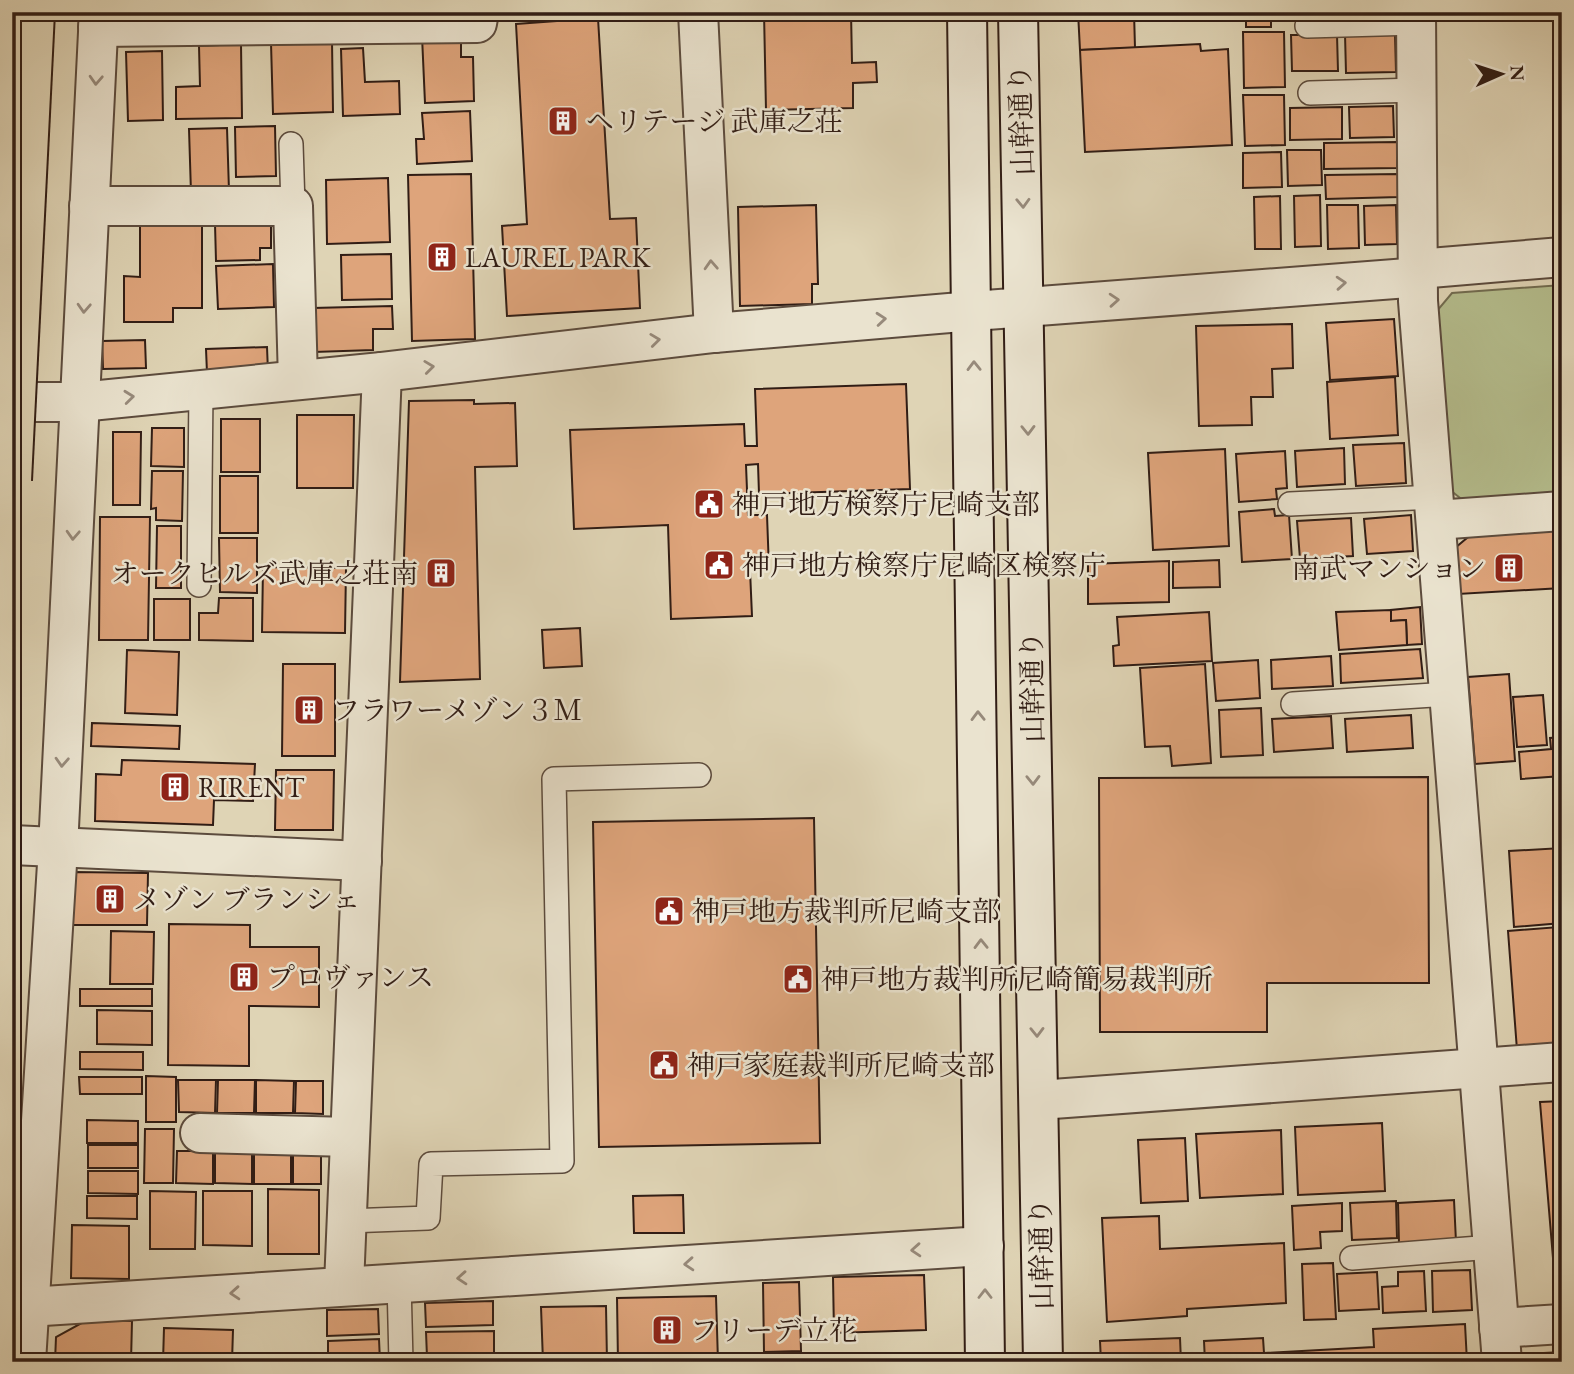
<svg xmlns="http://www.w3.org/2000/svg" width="1574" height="1374" viewBox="0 0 1574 1374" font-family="'EB Garamond','Noto Serif JP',serif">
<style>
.green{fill:#b4bc8c;stroke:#726c50;stroke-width:2}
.building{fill:#dea47b;stroke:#311d15;stroke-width:2}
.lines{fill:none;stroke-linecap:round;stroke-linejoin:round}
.lane-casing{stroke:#5c4b3d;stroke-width:26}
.street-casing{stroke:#5c4b3d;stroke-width:42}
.secondary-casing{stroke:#311d15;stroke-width:42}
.lane{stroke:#eae3cf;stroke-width:23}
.street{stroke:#eae3cf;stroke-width:38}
.secondary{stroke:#eae3cf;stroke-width:38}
.highway-bridge-casing{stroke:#311d15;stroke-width:42;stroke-linecap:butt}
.highway-bridge{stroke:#dfd4b5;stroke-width:38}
.oneway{stroke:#978a7b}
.labels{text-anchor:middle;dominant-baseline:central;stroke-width:5;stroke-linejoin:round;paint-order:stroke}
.street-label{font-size:28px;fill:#311d15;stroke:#eae3cf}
.poi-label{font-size:28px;fill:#311d15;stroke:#eae3cf;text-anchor:start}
</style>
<rect width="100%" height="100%" fill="#dfd4b5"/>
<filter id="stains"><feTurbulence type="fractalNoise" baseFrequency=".00286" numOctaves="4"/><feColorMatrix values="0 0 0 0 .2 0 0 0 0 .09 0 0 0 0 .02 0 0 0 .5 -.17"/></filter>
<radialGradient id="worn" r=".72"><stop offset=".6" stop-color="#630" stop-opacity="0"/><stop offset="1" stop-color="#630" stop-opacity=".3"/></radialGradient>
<path class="green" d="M1562,285V497L1469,505L1450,490L1436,312L1452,293Z"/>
<g class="building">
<path d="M764,12H851L852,63L876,62L877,82L853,83V108L766,110Z"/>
<path d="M1078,12H1134L1135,48L1080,50Z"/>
<rect x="1246" y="12" width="25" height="15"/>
<path d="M1275,12H1300V16L1275,17Z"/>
<path d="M598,18L610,219L636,218L640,308L507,316L502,226L527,224L516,24Z"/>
<path d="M1243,32H1284L1285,87L1244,88Z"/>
<path d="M1395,33L1396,72L1346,73L1345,34Z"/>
<path d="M461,35V57H473L474,101L425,103L422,36Z"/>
<path d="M1291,35H1337L1338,71H1292Z"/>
<path d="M332,41L333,112L273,114L271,43Z"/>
<path d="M241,44L242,118L176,119V87L200,86L199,46Z"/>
<path d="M1200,44L1201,51L1228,49L1232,145L1085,152L1080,50Z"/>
<path d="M363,48L365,82L399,81L400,114L343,116L341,49Z"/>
<path d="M162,51L163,120L128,121L126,52Z"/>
<path d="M1243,95H1284L1285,145L1245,146Z"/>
<path d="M1393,106L1394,137L1350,138L1349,107Z"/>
<path d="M1342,107V139L1290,140V108Z"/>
<path d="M470,111L472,161L417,164L416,139H424L422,113Z"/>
<path d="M275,126L276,176L236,177L235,127Z"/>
<path d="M227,128L229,191L191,193L189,129Z"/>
<path d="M1397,142V168L1324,169V143Z"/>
<path d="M1287,150H1321L1322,185L1288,186Z"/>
<path d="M1281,152L1282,187L1243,188V153Z"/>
<path d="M471,174L475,339L412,341L408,175Z"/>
<path d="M1398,174L1399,197L1326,199L1325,175Z"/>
<path d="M388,178L390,242L327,244L326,180Z"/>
<path d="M1320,195L1321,246L1295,247L1294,196Z"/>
<path d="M1280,196L1281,249H1255L1254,197Z"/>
<path d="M816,205L818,284H812V304L740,306L738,207Z"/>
<path d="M1327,205H1358L1359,248L1328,249Z"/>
<path d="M1396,205L1397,244L1365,245L1364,206Z"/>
<path d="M271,222V248H260V260L216,261L215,224Z"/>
<path d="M140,224H202V308H173V322H124V276L140,277Z"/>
<path d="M391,254L392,299L342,300L341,255Z"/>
<path d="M273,264L274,307L218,309L216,266Z"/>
<path d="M392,306L393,329H373V350L314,352L313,308Z"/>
<path d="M1394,319L1398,376L1330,380L1326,323Z"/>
<path d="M1292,324L1293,368L1272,369L1273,397H1251L1252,425L1199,426L1196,326Z"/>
<path d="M145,340L146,368L103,369L102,341Z"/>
<path d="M267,347L268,372L207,373L206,349Z"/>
<path d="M1395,377L1398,435L1330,439L1327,382Z"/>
<path d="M906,384L910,489L759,494L758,464L746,465L748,515H767L769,569L750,570L752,616L671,619L668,525L574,529L570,430L744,424L745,446H757L755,389Z"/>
<path d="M474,400V404L515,403L517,466L475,467L480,679L400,682L409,401Z"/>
<path d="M297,415H354L353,488H297Z"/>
<rect x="221" y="419" width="39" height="53"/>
<path d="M152,428H184V467L151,466Z"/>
<path d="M113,432H141L140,505H113Z"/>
<path d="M1404,443L1406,483L1356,486L1353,445Z"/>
<path d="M1344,448L1345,484L1297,487L1295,451Z"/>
<path d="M1225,449L1229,546L1153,550L1148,453Z"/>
<path d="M1285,451L1287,488L1276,489L1277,499L1239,502L1236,454Z"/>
<path d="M152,471H183L182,521L156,520V508L151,509Z"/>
<rect x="220" y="476" width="38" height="57"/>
<path d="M1274,509L1275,516L1289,515L1292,559L1242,562L1239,512Z"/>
<path d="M1411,515L1413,551L1367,554L1364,519Z"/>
<path d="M100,517H150L148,640H99Z"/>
<path d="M1351,518L1353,556L1300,559L1297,521Z"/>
<path d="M157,526H181V588H156Z"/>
<path d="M1562,528V588L1458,594L1455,548L1473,533Z"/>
<path d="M219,538H257V593L220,592Z"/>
<path d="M1219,560L1220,587L1173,588V562Z"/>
<path d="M1169,561V602L1088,604V564Z"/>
<path d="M263,567L346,568L345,633L262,632Z"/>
<path d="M219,598H253V641L199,640V613H218Z"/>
<rect x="154" y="599" width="36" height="41"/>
<path d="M1420,607L1422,644L1407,645L1406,620L1391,621V610Z"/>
<path d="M1391,610V621L1406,620L1407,645L1339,650L1336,612Z"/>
<path d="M1209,612L1212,661L1114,666L1113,646L1119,645L1117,617Z"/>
<path d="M580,628L582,666L544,668L542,630Z"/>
<path d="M1420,649L1423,678L1341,683L1340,654Z"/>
<path d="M127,650L179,652L177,715L125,713Z"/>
<path d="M1331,656L1333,686L1272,689L1271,660Z"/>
<path d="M1258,660L1260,698L1216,701L1213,663Z"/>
<path d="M283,664H335V756H282Z"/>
<path d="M1205,664L1211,763L1172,766L1170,746L1145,747L1140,668Z"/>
<path d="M1509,674L1515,761L1475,764L1468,677Z"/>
<path d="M1543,695L1547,745L1517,747L1513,697Z"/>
<path d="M1261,708L1263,755L1221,757L1219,710Z"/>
<path d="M1411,715L1413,748L1347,752L1345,719Z"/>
<path d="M1331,716L1333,748L1274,752L1272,719Z"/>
<path d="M92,723L180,726L179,749L91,746Z"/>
<path d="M1562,737V776L1521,779L1519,752L1551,749L1550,738Z"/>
<path d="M122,760L255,764L253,801L214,800L213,825L95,821L96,774L121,775Z"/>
<path d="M276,770H334L333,830H275Z"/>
<path d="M1428,777L1429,983H1267V1032H1100L1099,778Z"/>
<path d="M814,818L820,1143L599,1147L593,822Z"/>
<path d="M1562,848V923L1514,927L1509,851Z"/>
<path d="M73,872L148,873L147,925H73Z"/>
<path d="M169,924L250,925V947H319V1007L249,1006V1066L168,1065Z"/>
<path d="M1559,927L1562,1046L1517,1050L1508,931Z"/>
<path d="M111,931L154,932L153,984H110Z"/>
<rect x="80" y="989" width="72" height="17"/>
<path d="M97,1010L152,1011V1045L97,1044Z"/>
<path d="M80,1052H143V1070L80,1069Z"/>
<path d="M146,1076L176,1077V1122H146Z"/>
<path d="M79,1077H142V1094H80Z"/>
<path d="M178,1080H216L215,1113L179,1112Z"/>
<path d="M218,1080H255L254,1113H217Z"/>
<path d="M256,1080L294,1081L293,1113H256Z"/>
<path d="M296,1081H323V1114L295,1113Z"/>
<path d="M1562,1101V1270H1554L1540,1102Z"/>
<path d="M87,1120L138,1121V1143H87Z"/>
<path d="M1382,1123L1385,1191L1298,1195L1295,1127Z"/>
<path d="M145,1129H174L173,1183H144Z"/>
<path d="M1281,1130L1283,1194L1200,1198L1196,1134Z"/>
<path d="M1185,1138L1188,1201L1141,1203L1138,1140Z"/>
<rect x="88" y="1145" width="50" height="23"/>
<path d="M177,1151H213V1184L176,1183Z"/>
<path d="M215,1151H252V1184L215,1183Z"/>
<rect x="254" y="1151" width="37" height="33"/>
<rect x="293" y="1151" width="28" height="33"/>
<path d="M88,1171H138V1194L88,1193Z"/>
<path d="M268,1189L319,1190V1254H268Z"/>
<path d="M150,1191L196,1192L195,1249H150Z"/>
<path d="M203,1191H252V1246L203,1245Z"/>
<path d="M683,1195L684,1233H634L633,1196Z"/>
<path d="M87,1196H137V1219L87,1218Z"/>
<path d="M1454,1200L1456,1242L1399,1244L1398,1203Z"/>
<path d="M1396,1201L1397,1238L1352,1240L1350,1203Z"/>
<path d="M1342,1203V1231L1320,1232L1321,1248L1294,1250L1292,1206Z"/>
<path d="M1159,1216L1160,1249L1284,1243L1286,1303L1187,1309V1316L1107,1322L1102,1218Z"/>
<path d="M72,1225L129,1226V1279L71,1278Z"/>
<path d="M1333,1263L1336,1319L1304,1320L1302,1264Z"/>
<path d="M1470,1270L1472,1310L1433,1312L1432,1271Z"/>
<path d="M1424,1271L1426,1311L1383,1313L1382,1287L1398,1286V1272Z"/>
<path d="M1377,1272L1379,1309L1339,1311L1337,1274Z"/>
<path d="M924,1275L926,1330L834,1333L833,1277Z"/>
<path d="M799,1282L801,1351L764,1352L763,1283Z"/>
<path d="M716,1296L718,1362H618L617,1298Z"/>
<path d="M493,1301V1325L426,1327L425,1303Z"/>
<path d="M606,1306L607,1362H543L541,1307Z"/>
<path d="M378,1309L379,1334L327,1336V1310Z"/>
<path d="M87,1320L132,1321L131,1362H55L56,1337Z"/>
<path d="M1465,1324L1467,1362H1205L1204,1341L1263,1338L1264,1353L1374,1347L1373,1329Z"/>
<path d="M164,1328L233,1330L232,1362H163Z"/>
<path d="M494,1331V1355L427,1357L426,1332Z"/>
<path d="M1180,1338L1181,1362H1101L1100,1341Z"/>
<path d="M379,1339L380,1362H328V1341Z"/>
<path d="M1562,1352V1362H1525L1524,1354Z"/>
<path d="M896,1355V1362H807V1356Z"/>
<path d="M801,1358V1362H748V1359Z"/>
</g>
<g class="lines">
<g class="lane-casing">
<g id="lane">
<path d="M1307,26L1416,23"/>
<path d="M1310,93L1417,90"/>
<path d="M291,144L293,206"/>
<path d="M1290,504L1434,497"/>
<path d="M199,585L201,390"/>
<path d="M1293,704L1449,694"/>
<path d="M347,1221L428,1218L431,1164L562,1161L554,779L699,775"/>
<path d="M1352,1258L1492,1247"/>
<path d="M399,1282L401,1362"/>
</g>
</g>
<g class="street-casing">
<g id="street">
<path d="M698,12L714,333"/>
<path d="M1416,12L1418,301L1502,1362"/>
<path d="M98,27L477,23L479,12"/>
<path d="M89,206H293L298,380"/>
<path d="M12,402H80L382,372L714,333L973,311L1408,278L1430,268L1562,257"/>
<path d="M1436,520L1562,511"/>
<path d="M12,845L362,861"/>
<path d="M1039,1100L1562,1062"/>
<path d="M200,1133L350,1137"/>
<path d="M344,1285L382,372"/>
<path d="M12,1308L984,1246"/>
<path d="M1499,1328L1562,1324"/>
<path d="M26,1362L58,848L99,12"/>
</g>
</g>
<g class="secondary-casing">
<g id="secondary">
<path d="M967,12L985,1362"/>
<path d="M1018,12L1043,1362"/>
</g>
</g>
<use href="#lane" class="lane"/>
<use href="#street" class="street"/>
<use href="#secondary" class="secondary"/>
<g class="highway-bridge-casing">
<path id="highway-bridge" d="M12,480L35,12"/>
</g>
<use href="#highway-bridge" class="highway-bridge"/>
</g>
<defs><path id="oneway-chevron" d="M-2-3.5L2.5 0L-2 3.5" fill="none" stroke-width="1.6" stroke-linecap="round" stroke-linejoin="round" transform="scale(1.75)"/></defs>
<g class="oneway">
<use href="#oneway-chevron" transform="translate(96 80) rotate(93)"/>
<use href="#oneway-chevron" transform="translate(1023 203) rotate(88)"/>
<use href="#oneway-chevron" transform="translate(711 265) rotate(-93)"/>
<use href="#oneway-chevron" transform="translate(1341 283) rotate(-4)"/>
<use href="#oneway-chevron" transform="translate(1114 300) rotate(-4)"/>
<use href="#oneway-chevron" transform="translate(84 308) rotate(93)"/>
<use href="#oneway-chevron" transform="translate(881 319) rotate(-5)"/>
<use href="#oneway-chevron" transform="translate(655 340) rotate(-7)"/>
<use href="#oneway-chevron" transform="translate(974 366) rotate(-91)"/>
<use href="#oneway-chevron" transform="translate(429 367) rotate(-7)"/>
<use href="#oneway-chevron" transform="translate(129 397) rotate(-6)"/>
<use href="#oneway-chevron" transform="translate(1028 430) rotate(89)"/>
<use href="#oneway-chevron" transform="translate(73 535) rotate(93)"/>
<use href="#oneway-chevron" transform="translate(978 716) rotate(-91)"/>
<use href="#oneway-chevron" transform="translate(62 762) rotate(93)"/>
<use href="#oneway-chevron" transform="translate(1033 780) rotate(89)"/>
<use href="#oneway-chevron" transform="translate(981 944) rotate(-91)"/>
<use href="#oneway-chevron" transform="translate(1037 1032) rotate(89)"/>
<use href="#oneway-chevron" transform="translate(916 1250) rotate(176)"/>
<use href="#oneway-chevron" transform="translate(689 1264) rotate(176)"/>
<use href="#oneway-chevron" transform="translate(462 1278) rotate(176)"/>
<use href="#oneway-chevron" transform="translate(235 1293) rotate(176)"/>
<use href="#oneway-chevron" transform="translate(985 1294) rotate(-90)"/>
</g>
<defs>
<g id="building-square" transform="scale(1.575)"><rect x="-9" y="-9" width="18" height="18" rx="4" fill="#8f2418" stroke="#eae3cf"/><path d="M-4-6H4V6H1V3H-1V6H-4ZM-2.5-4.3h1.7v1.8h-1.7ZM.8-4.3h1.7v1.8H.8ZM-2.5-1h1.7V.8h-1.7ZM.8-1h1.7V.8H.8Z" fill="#fff"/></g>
<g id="civic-square" transform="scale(1.575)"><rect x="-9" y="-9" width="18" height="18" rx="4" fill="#8f2418" stroke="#eae3cf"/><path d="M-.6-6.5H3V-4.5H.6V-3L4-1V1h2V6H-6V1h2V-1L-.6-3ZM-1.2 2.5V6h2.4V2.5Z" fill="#fff"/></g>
</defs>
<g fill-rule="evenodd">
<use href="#building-square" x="563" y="121"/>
<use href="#building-square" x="442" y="257"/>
<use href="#civic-square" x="709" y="504"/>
<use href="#civic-square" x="719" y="565"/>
<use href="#building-square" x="1509" y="568"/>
<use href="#building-square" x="441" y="573"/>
<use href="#building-square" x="309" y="710"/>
<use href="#building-square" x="175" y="787"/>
<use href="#building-square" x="110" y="899"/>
<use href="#civic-square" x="669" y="911"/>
<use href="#building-square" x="244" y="977"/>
<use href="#civic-square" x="798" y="979"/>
<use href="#civic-square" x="664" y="1065"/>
<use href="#building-square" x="667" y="1330"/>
</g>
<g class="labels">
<g class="street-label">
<text transform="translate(1021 120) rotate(-92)">山幹通り</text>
<text transform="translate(1032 687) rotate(-91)">山幹通り</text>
<text transform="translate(1041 1254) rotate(-91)">山幹通り</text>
</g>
<g class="poi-label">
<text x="586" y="121">ヘリテージ 武庫之荘</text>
<text x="465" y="257">LAUREL PARK</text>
<text x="732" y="504">神戸地方検察庁尼崎支部</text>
<text x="742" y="565">神戸地方検察庁尼崎区検察庁</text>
<text x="1486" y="568" text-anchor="end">南武マンション</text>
<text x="418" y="573" text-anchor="end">オークヒルズ武庫之荘南</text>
<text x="332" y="710">フラワーメゾン３Ｍ</text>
<text x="198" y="787">RIRENT</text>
<text x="133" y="899">メゾン ブランシェ</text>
<text x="692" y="911">神戸地方裁判所尼崎支部</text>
<text x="267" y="977">プロヴァンス</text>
<text x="821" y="979">神戸地方裁判所尼崎簡易裁判所</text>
<text x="687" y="1065">神戸家庭裁判所尼崎支部</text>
<text x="690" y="1330">フリーデ立花</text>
</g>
</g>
<rect width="1574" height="1374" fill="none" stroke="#dfd4b5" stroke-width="42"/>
<rect x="14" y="14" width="1546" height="1346" fill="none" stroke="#311d15" stroke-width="3.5"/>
<rect x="21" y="21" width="1532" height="1332" fill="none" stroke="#311d15" stroke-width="2"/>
<g transform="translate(1501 74) rotate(87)" stroke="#eae3cf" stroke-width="5" paint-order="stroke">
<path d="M0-5L12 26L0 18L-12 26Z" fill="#311d15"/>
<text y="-10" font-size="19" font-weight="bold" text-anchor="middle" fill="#311d15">N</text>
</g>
<rect width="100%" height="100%" filter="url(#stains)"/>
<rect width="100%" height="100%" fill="url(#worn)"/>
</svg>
